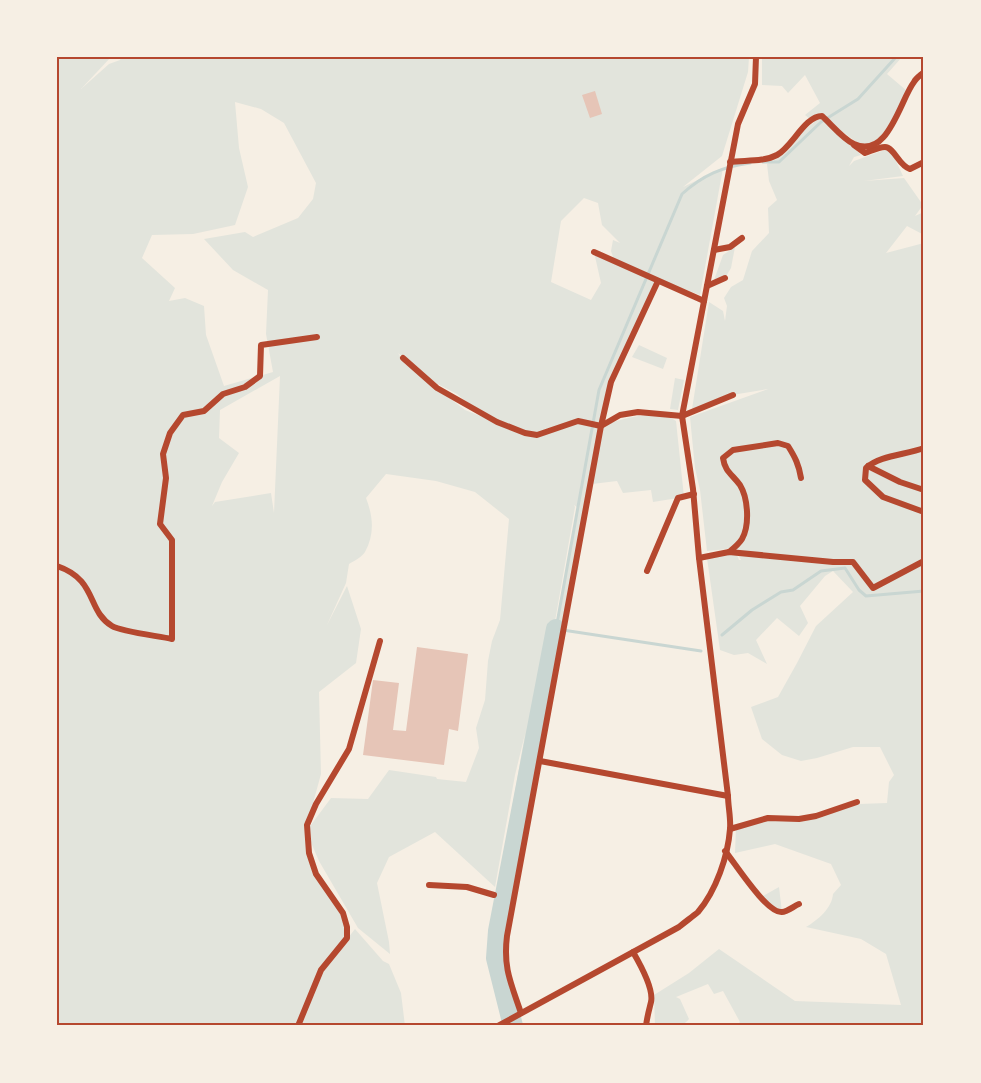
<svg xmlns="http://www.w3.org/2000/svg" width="981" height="1083" viewBox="0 0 981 1083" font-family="'Public Sans',sans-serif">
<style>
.green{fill:#e2e4dc;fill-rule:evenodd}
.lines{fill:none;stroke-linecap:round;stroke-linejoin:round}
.stream{stroke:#c9d6d2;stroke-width:3}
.river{stroke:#c9d6d2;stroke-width:20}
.building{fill:#e6c5b7}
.minor{stroke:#b5482f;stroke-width:6}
.neatline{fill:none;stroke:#b5482f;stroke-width:2}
</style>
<rect width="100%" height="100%" fill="#f6efe4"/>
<g class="green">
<path d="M57,57H111L81,89L109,64L120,60L121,57H749L748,72L722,156L683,187L723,168L700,295L660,280L621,358L601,426C621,419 657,408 676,421L684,497L653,502L651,490L623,493L617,481L592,484L503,955L517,1006L501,1011L490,956L493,917L525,734L515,775L495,887L435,832L389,857L377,883L389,942L390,954L358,928L319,861L307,833C310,846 312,863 317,875C326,897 347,912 348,938L355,929L383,961L389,964L401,993L405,1026H57ZM235,102L261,109L284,123L316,183L313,199L298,218L253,237L245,232L204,239L233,270L268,290L266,334L273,372L224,386L206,335L204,306L185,298L169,301L175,288L142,258L152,235L193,234L235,225L248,187L239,148ZM584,198L598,203L602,225L620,243L613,240L611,251L614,260L594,252L601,283L591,300L551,282L561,221ZM398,353L426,378L457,394L476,410L513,429L465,410L405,364ZM280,376L274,513L271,493L215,502L212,506L222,482L239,453L219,438L220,410ZM584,466L560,614L554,627L575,507L574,505L577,507ZM386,474L436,481L475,492L509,519L500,620L492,641L488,661L485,700L476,728L479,748L466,782L437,779L436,777L389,770L368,799L331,798L308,829L307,825L321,774L319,692L356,663L361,629L347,586L327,625L346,583L349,564C354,561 362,557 365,552C375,534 373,516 366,498Z"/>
<path d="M762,57H902L887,74L907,91C896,115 890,139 862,146L829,122L861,155L854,157L849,166L854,161L890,148L903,176L864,181L904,178L923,205L915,216L924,212V235L907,226L886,253L924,243V1026H736L740,1022L723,991L714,994L708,984L676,997L680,999L689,1019C682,1029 667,1026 655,1026L654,995L689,973L719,949L795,1001L901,1005L886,954L861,939L806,927C818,920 832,908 833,894L841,885L831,864L775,844L735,853L736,827L768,818H801L859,804L887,803L889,782L894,775L880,747H853L817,758L801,761L782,755L762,739L751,707L778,697L797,663L816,626L853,592L833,571L825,576L800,606L808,623L799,636L777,618L756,640L767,664L748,653L734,655L720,650L707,558L729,552L737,555L739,560H741L734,546L727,549L707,551L700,490L695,468L690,417L768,389L738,394L692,409L709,302L723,311L725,321L727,306L724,298L731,287L743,280L752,251L769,233L768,208L777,200L769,181L767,164L777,159L793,140L819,118L811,120L805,115L820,103L805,75L788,93L782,86L762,85Z"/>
<path d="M735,247L731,268L725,278L714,280L723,255Z"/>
<path d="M639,345L667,358L663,369L632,357Z"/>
<path d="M675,378L684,380L678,410L670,409Z"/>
<path d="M779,887L782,912L775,911L763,896Z"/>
</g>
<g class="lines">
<g class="stream">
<path d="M763,162H779L821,122L858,99L896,57"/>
<path d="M722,635L752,610L781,592L793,590L821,571L845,568L859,590L866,596L924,591"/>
<path d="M701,651L556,629L599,390L682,194C703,175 722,167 750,163"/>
</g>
<path class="river" d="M513,1026L496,958L498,931L556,629"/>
</g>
<g class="building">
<path d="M595,91L602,114L590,118L582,95Z"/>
<path d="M417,647L468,654L458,731L449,729L444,765L363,755L373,680L399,683L393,730L406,731Z"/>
</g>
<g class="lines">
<g class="minor">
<path d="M854,145L865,153C871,151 879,147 885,147C894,147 899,166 910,169L924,162"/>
<path d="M730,162C745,160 764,162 777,155C792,147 805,116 822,116C832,125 843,139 854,144C888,160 900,100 914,82C916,78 921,75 924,72"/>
<path d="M714,250L730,247L742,238"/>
<path d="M594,252L704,301"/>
<path d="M707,286L725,278"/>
<path d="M403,358L437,388L497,422L525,433L537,435L578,421L601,426L620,415L638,412L682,416L733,395"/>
<path d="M924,448C906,455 880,455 866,468L865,480L883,497L924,512"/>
<path d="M868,466L900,482L924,490"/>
<path d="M729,552C734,548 739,544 742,539C750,525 748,498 740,485C732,474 725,472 723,458L733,450L778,443L788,446C795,457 799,465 801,478"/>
<path d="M699,558L729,552L833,562H853L873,588L924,561"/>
<path d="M57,566C98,580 86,610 112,626C122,632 159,636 172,639V540L160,524L166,478L163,454L170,433L183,415L204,411L223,394L245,387L260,376L261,345L317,337"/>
<path d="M647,571L678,498L694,494"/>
<path d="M540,761L728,796"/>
<path d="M730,829L768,818L799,819L816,816L857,802"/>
<path d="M725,851C735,863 767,914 782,912C787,912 794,906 799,904"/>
<path d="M429,885L467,887L494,895"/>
<path d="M633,952C640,964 654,989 651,1002C649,1010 647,1017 646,1026"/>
<path d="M521,1013C511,983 503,968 507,936L601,426L611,382L658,281"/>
<path d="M298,1026L321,970L347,938V927L343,913L316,874L309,853L307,825L316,804L349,749L380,641"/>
<path d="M498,1026L679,927C685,922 692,917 698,912C716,891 728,856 730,829C731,818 728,806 728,796L699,558L693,489L682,416L738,124L755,84L756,57"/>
</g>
</g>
<rect width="981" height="1083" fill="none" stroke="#f6efe4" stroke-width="117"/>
<rect x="58" y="58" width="864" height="966" class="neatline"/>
</svg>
